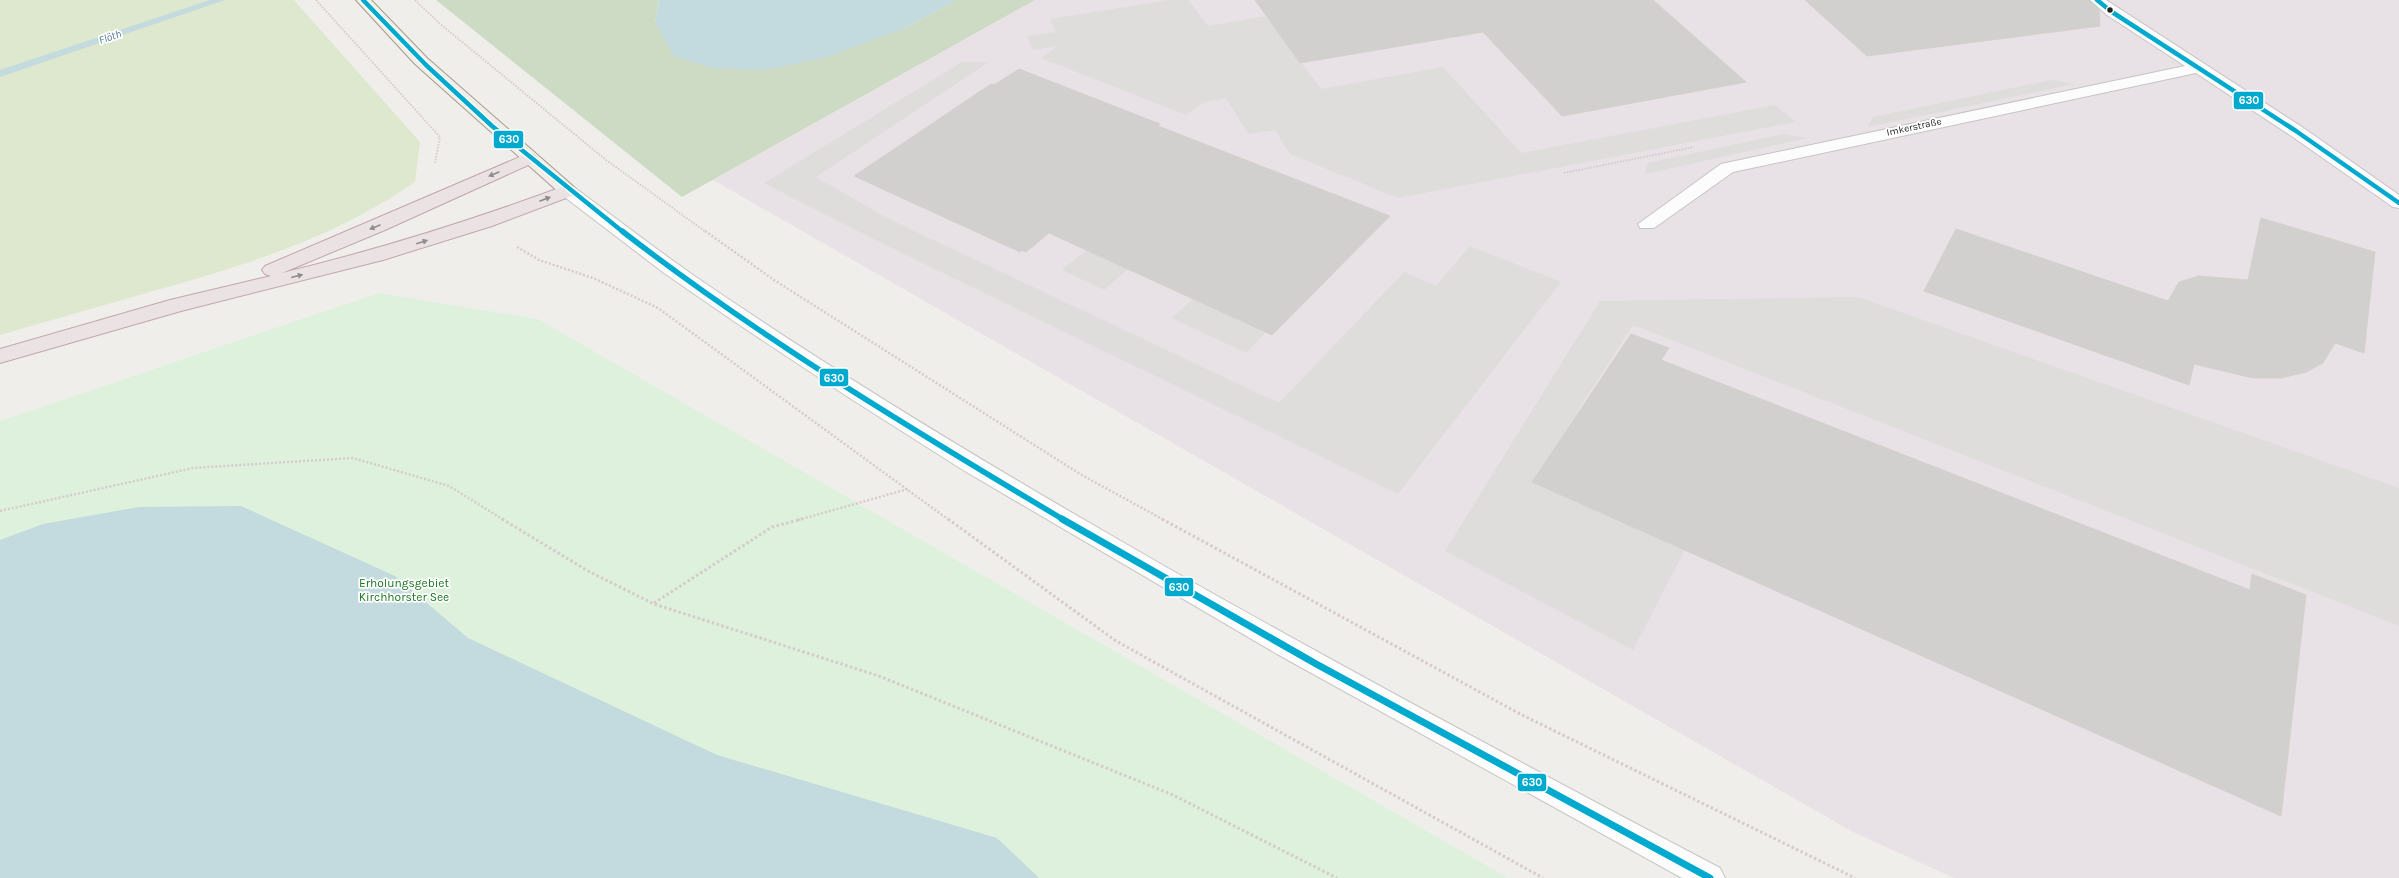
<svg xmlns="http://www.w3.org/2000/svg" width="2399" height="878" viewBox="0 0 2399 878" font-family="Karla,sans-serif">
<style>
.industrial{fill:#e8e1e5}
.grass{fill:#dee8ce}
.forest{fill:#cddbc4}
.park{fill:#ddf1dc}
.parking{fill:#dedddc}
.water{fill:#c3dade}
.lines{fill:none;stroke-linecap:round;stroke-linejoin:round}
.stream{fill:#c3dade;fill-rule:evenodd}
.building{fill:#d2d0ce;stroke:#d3d0cd}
.minor-casing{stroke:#c6c5c3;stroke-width:2}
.major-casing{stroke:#a49a8a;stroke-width:2}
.highway-casing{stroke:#c1a6ae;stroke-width:2}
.path-far2{stroke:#d6cbca;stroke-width:2;stroke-dasharray:1.5 1.5;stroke-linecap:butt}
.path-far1{stroke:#d6cbca;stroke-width:2.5;stroke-dasharray:2 2;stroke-linecap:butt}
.path{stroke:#d6cbca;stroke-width:3;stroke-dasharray:2.5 2.5;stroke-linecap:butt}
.minor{fill:#fdfcfc;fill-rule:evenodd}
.major{fill:#f1ede8;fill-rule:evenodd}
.highway{fill:#eae2e3;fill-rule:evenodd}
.bus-1-far2-casing{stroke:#fff;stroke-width:7}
.bus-1-far1-casing{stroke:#fff;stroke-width:8}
.bus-1-casing{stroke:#fff;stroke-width:10}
.bus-1-far2{stroke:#00a9ce;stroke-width:4.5}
.bus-1-far1{stroke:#00a9ce;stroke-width:5.5}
.bus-1{stroke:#00a9ce;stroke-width:7}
.oneway{fill:#908c8c}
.bus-dot{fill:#222;stroke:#fff;stroke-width:1.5}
.labels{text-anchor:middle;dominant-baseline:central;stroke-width:3.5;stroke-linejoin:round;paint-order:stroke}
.far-street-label{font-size:10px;fill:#222;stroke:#fff}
.far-water-label{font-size:11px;font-style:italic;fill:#517898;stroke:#fff}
.park-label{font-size:12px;fill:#1a761e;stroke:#fff}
.line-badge{stroke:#fff;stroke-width:1.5}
.badge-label{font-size:11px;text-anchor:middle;font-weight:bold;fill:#fff}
</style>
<rect width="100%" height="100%" fill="#f0eeeb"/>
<path class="industrial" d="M1035,0H2399V878H1954L1853,832L713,180Z"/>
<path class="grass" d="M0,0H294L420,142L415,182C336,237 249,264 157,290C105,305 52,320 0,335Z"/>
<path class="forest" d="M436,0H659L655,23L905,28L956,0H1035L682,197Z"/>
<path class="park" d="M379,293L538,319L1508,878H0V421Z"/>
<g class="parking">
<path d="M1169,0H1188L1208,26L1266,16L1321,89L1443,67L1521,153L1775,105L1796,122L1398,198L1290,154L1275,130L1248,134L1226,98L1204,102L1186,115L1041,58L1058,46L1033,50L1027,36L1056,32L1050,19Z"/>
<path d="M962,62H989L816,177L889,219L1279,403L1404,272L1436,286L1470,246L1561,282L1398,494L867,236L764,183Z"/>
<path d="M2051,80L2075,84L1868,127L1873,117Z"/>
<path d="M1784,134L1807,138L1645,174L1648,163Z"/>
<path d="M1087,250L1128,269L1104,290L1062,270Z"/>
<path d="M1858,297L2399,488V626L1633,325L1532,482L1685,550L1633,650L1445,551L1600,301Z"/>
<path d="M1193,299L1266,332L1246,353L1172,318Z"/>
</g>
<g class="water">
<path d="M659,0H956L905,28L827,57L766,70L712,68L674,56L655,23Z"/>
<path d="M241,506L395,576L468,638L717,755L997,838L1039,878H0V540L43,524L139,507Z"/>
</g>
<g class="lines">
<path class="stream" d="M210,0H225L0,77V70Z"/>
</g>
<g class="building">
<path d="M1255,0H1653L1746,82L1562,116L1483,32L1300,63Z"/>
<path d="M1805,0H2089L2099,10L2100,26L1867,56Z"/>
<path d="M1019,69L1160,124L1158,126L1390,216L1272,335L1049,233L1026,252L1022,250L1020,252L854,176L991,84L994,85Z"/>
<path d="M2261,218L2375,252L2364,353L2335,343L2323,363L2306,372L2281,378H2253L2194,364L2189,385L1924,291L1956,229L2168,301L2179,282L2199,276L2248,280Z"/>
<path d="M1631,334L1669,348L1661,360L2250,590L2252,574L2306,595L2281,816L1532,482Z"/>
</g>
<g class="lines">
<g class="minor-casing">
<g id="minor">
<path d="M2090,0H2106L2302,127L2399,195V208L2393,207L2290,135L2196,73L1733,172L1654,228H1640L1638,224L1721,164L2185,66L2107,15Z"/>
<path d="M568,186L574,187C614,217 653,247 693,275C846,380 1005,475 1166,567C1349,671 1534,770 1720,868L1725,878H1682L1277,654L963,470L848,397L735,322L664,273L562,195L559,191L562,187Z"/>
</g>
</g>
<g class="major-casing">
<path id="major" d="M356,0H371L427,58L574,187L577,191L574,195H562L415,64Z"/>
</g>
<g class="highway-casing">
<path id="highway" d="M529,153L535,154L538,158L535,162L385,230L282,273C377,250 470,221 562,187H574L577,191L574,195L492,226L383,260L181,311L0,363V349L170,300L271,276L265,274L262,270L265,266Z"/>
</g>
<g class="path-far2">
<path d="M316,0L440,137L435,163"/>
<path d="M415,0L439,23L606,160L706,232"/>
<path d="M1564,173L1694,147"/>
</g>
<g class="path-far1">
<path d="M705,231L774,280L1080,474L1164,520"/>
<path d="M517,247L539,260L593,278L658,308L949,520"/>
<path d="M0,511L193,468L353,458L449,486L504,520"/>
<path d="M798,520L908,489"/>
</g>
<g class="path">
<path d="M502,519L588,571L654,604L879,676L1173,795L1337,878"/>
<path d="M948,519L1116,641L1543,878"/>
<path d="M1162,519L1522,715L1855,878"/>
<path d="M654,603L772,527L802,519"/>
</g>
<use href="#minor" class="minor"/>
<use href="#major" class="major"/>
<use href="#highway" class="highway"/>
<g class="bus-1-far2-casing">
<g id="bus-1-far2">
<path d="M363,0L426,65L492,126L623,232"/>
<path d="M2097,0L2112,12L2296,131L2399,203"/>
</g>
</g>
<g class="bus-1-far1-casing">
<path id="bus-1-far1" d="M622,231C760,338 913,430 1064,520"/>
</g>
<g class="bus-1-casing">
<path id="bus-1" d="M1062,519L1318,665L1710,878"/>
</g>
<use href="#bus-1-far2" class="bus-1-far2"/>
<use href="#bus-1-far1" class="bus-1-far1"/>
<use href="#bus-1" class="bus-1"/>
</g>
<defs><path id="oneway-solid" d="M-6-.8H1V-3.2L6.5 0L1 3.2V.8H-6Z"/></defs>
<g class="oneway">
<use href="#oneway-solid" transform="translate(494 174) rotate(157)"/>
<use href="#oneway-solid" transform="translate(545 199) rotate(-21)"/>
<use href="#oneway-solid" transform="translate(375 227) rotate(157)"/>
<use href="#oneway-solid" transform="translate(422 242) rotate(-17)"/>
<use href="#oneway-solid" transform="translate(297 276) rotate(-14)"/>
</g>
<circle class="bus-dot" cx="2110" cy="10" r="3.5"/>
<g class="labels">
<g class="far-street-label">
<text transform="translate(1914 127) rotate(-12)">Imkerstraße</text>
</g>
<g class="far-water-label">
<text transform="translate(110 37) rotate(-19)">Flöth</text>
</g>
<g class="park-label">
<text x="404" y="583">Erholungsgebiet<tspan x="404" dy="14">Kirchhorster See</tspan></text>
</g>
</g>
<g class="line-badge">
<rect x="2233" y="91" width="31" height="19" rx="4" fill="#00a9ce"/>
<rect x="493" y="130" width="31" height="19" rx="4" fill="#00a9ce"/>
<rect x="819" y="368" width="30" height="19" rx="4" fill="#00a9ce"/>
<rect x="1164" y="577" width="30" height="20" rx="4" fill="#00a9ce"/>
<rect x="1517" y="773" width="30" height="19" rx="4" fill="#00a9ce"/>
</g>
<g class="badge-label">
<text x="2249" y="104">630</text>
<text x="509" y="143">630</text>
<text x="834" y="382">630</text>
<text x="1179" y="591">630</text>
<text x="1532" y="786">630</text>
</g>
</svg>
